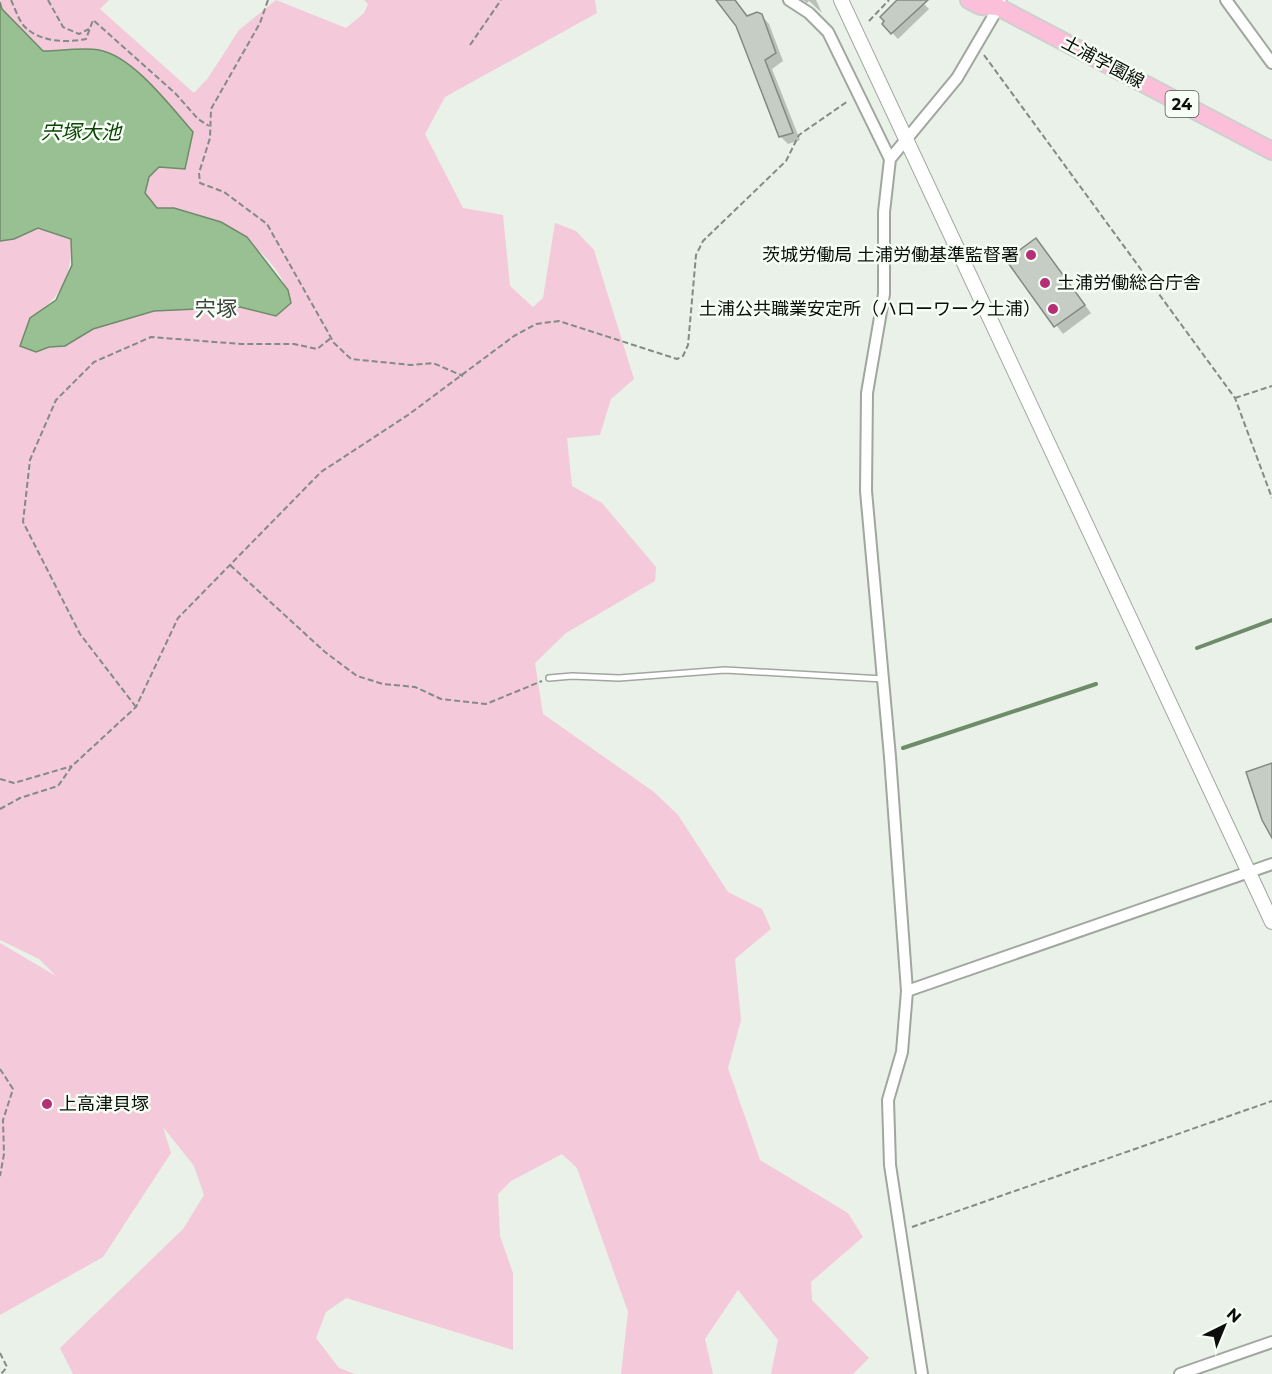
<svg xmlns="http://www.w3.org/2000/svg" width="1272" height="1374" viewBox="0 0 1272 1374" font-family="Montserrat,'Noto Sans JP',sans-serif">
<style>
.green{fill:#f4c9da}
.water{fill:#99c093;stroke:#6e8b6a;stroke-width:1.5}
.shadow{fill:#0003}
.lines{fill:none;stroke-linecap:round;stroke-linejoin:round}
.stream{stroke:#6e8b6a;stroke-width:4}
.building{fill:#c5cdc4;stroke:#828980;stroke-width:1.5}
.service-casing{stroke:#a0a79f;stroke-width:8}
.minor-casing{stroke:#a0a79f;stroke-width:14}
.tertiary-casing{stroke:#a0a79f;stroke-width:16}
.primary-casing{stroke:#cecfce;stroke-width:20}
.path{stroke:#848a84;stroke-width:2;stroke-dasharray:6 3;stroke-linecap:butt}
.service{stroke:#fff;stroke-width:5}
.minor{stroke:#fff;stroke-width:10}
.tertiary{stroke:#fff;stroke-width:14}
.primary{stroke:#fcbfd9;stroke-width:16}
.poi-dot{fill:#b42f74;stroke:#f6fef5;stroke-width:2}
.labels{text-anchor:middle;dominant-baseline:central;stroke-width:5;stroke-linejoin:round;paint-order:stroke}
.shield{fill:#f6fef5;stroke:#525651;stroke-width:1.5}
.shield-label{font-size:16px;font-weight:bold;fill:#0b0e0b}
.street-label{font-size:18px;fill:#0b0e0b;stroke:#f6fef5}
.poi-label{font-size:18px;fill:#0b0e0b;stroke:#f6fef5;text-anchor:end}
.water-label{font-size:20px;font-style:italic;fill:#0d4405;stroke:#f6fef5}
.quarter-label{font-size:21px;fill:#3d433c;stroke:#f6fef5}
</style>
<rect width="100%" height="100%" fill="#e9f1e8"/>
<path class="green" d="M0,0H109L100,9L194,93L208,78L239,30L276,0L346,28L364,13L368,4L364,0H595L597,13L445,97L425,134L463,208L503,215L510,286L533,307L543,298L555,223L576,231L594,250L634,379L611,399L600,435L567,438L572,486L602,503L656,567L655,581L566,633L535,663L543,714L654,792L678,815L728,892L762,909L771,929L735,959L741,1020L728,1068L760,1160L848,1213L863,1237L811,1282L812,1300L869,1358L853,1374H771L778,1340L738,1290L705,1339L713,1374H621L628,1312L577,1168L562,1154L511,1181L498,1194L500,1236L513,1273V1350L346,1298L326,1312L316,1338L339,1368L355,1374H73L60,1348L183,1229L204,1195L194,1166L163,1127L171,1153L103,1257L0,1315V943L56,976L39,959L0,940V241L14,239L38,228L71,239C72,276 62,298 30,318L36,352L49,347L65,346L93,329L153,311L240,307L276,316L291,303C280,249 209,208 157,208L145,193L149,177L159,167L186,169L193,132C170,107 133,56 99,50C82,47 61,51 43,51L1,9Z"/>
<path class="water" d="M0,2L2,9L43,51C61,51 82,47 99,50C133,56 171,107 193,132L185,169L159,167L149,177L145,193L157,208H174L221,222L247,237L288,290L291,303L276,316L240,307L154,311L93,329L65,346L49,347L36,352L20,346L30,318L56,300L72,265L71,239L38,228L14,239L0,241Z"/>
<g class="shadow">
<path d="M718,0H735L748,18L761,15L769,24L783,61L772,69L800,140L788,144L780,136L737,26Z"/>
<path d="M803,0H816L822,13L809,1L807,3Z"/>
<path d="M900,0H920L929,9L898,39L884,24Z"/>
<path d="M1036,240L1091,313L1063,334L1008,260Z"/>
</g>
<g class="lines">
<g class="stream">
<path d="M1197,648L1272,620"/>
<path d="M903,748L1096,684"/>
</g>
</g>
<g class="building">
<path d="M716,0H735L747,16L757,12L762,14L776,53L765,60L793,133L779,137L736,26Z"/>
<path d="M897,0H928L891,34L882,24L884,21L880,17Z"/>
<path d="M1036,238L1085,305L1054,327L1006,260Z"/>
<path d="M1272,763V838L1262,820L1246,772Z"/>
</g>
<g class="lines">
<g class="service-casing">
<path id="service" d="M549,678L572,676L619,678L725,670L883,679"/>
</g>
<g class="minor-casing">
<g id="minor">
<path d="M789,0L809,13L828,32L890,159"/>
<path d="M1226,0L1272,63"/>
<path d="M907,991L1272,864"/>
<path d="M922,1374L890,1165L888,1100L902,1052L907,991L890,757L866,491L867,393L884,294V212L890,159L957,78L1001,3"/>
<path d="M1180,1374L1272,1342"/>
</g>
</g>
<g class="tertiary-casing">
<path id="tertiary" d="M841,0L1272,922"/>
</g>
<g class="primary-casing">
<path id="primary" d="M969,0L981,6L998,7L1272,151"/>
</g>
<g class="path">
<path d="M11,0C15,8 18,19 24,26C39,42 66,43 86,39L93,20L175,93L198,119L209,126"/>
<path d="M48,0L63,27L79,34L89,29"/>
<path d="M268,0L260,23L211,109L210,138L199,173L200,183L224,192L267,224L334,343L351,359L411,365L433,363L463,376"/>
<path d="M869,21L889,0"/>
<path d="M470,45L501,0"/>
<path d="M984,55L1235,398L1272,498"/>
<path d="M1235,398L1272,386"/>
<path d="M230,565L325,652L357,676L383,684L415,687L441,699L486,704L542,681"/>
<path d="M136,707L80,634L23,522L30,460L56,400L94,362L151,337L241,344H294L317,349L331,338"/>
<path d="M0,779L14,783L72,766"/>
<path d="M0,809L20,798L58,786L72,766L136,707L178,618L321,472L408,415L514,336L536,324L559,321L677,359L683,356L688,345L696,255L703,241L786,161L799,135L848,101"/>
<path d="M0,1069L13,1089L3,1120L4,1154L0,1176"/>
<path d="M912,1227L1272,1101"/>
<path d="M0,1353L7,1367L1,1374"/>
</g>
<use href="#service" class="service"/>
<use href="#minor" class="minor"/>
<use href="#tertiary" class="tertiary"/>
<use href="#primary" class="primary"/>
</g>
<g class="poi-dot">
<circle cx="1031" cy="255" r="6"/>
<circle cx="1045" cy="283" r="6"/>
<circle cx="1053" cy="309" r="6"/>
<circle cx="47" cy="1104" r="6"/>
</g>
<g class="labels">
<rect class="shield" x="1165.5" y="91" width="33" height="26" rx="4.5"/>
<g class="shield-label">
<text x="1182" y="104">24</text>
</g>
<g class="street-label">
<text transform="translate(1103 62) rotate(28)">土浦学園線</text>
</g>
<g class="poi-label">
<text x="1019" y="255">茨城労働局 土浦労働基準監督署</text>
<text x="1057" y="283" text-anchor="start">土浦労働総合庁舎</text>
<text x="1041" y="309">土浦公共職業安定所（ハローワーク土浦）</text>
<text x="59" y="1104" text-anchor="start">上高津貝塚</text>
</g>
<g class="water-label">
<text x="81" y="132">宍塚大池</text>
</g>
<g class="quarter-label">
<text x="216" y="308">宍塚</text>
</g>
</g>
<g transform="translate(1224 1326) rotate(43)" stroke="#f6fef5" stroke-width="4.5" paint-order="stroke">
<path d="M0-4.5L10 22L0 15L-10 22Z" fill="#0b0e0b"/>
<text y="-9" font-size="16" font-weight="bold" text-anchor="middle" fill="#0b0e0b">N</text>
</g>
</svg>
